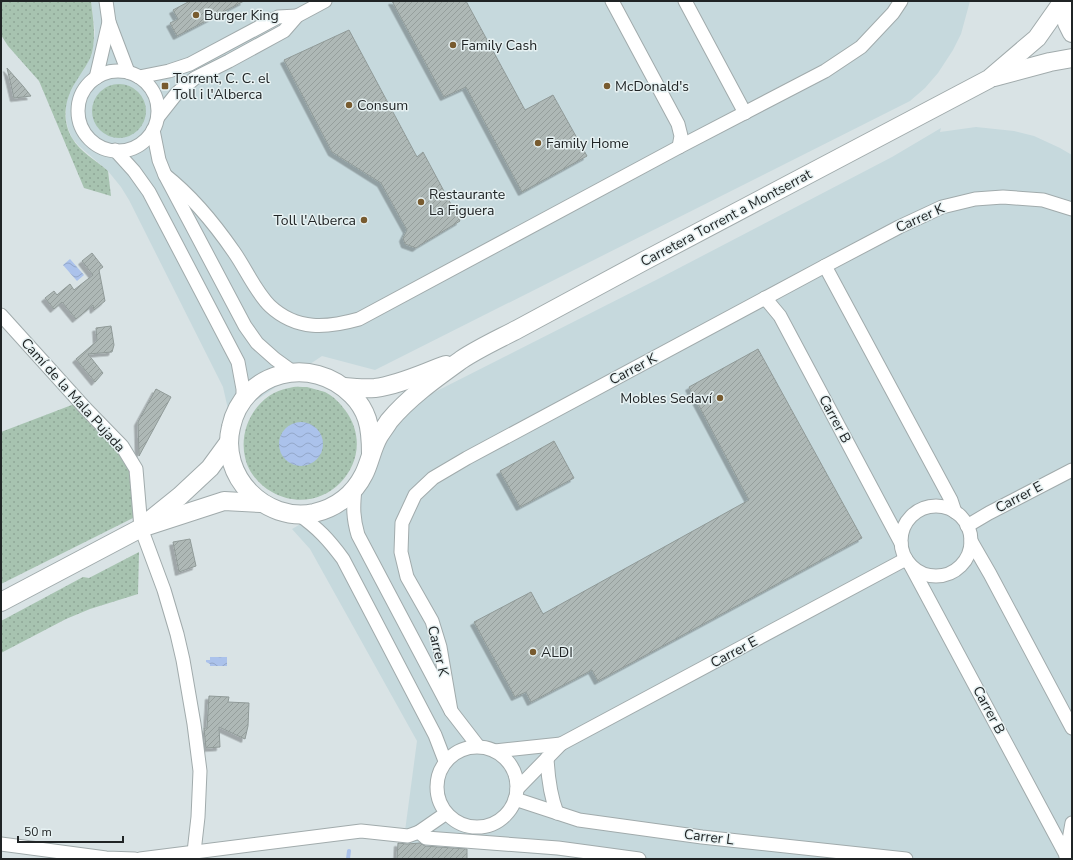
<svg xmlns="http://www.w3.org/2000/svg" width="1073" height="860" viewBox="0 0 1073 860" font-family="'Nunito Sans',sans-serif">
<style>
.built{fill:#c6d9dd}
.grass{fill:url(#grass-dots)}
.water{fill:url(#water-waves)}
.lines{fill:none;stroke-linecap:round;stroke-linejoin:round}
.stream{stroke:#abc2eb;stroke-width:4}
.building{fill:url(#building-hatch);stroke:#909a98;filter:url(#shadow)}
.street-casing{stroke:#a1abac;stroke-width:15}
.secondary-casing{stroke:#a1abac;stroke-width:20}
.street{stroke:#fff;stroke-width:13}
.secondary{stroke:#fff;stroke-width:18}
.poi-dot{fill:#785b2f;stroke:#e6f1f2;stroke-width:1.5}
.labels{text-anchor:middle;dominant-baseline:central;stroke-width:3;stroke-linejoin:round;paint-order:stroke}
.poi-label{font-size:14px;fill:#202425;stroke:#e6f1f2;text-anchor:start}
.street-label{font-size:14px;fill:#202425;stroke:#e6f1f2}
</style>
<defs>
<pattern id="grass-dots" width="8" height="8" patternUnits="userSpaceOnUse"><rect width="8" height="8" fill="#a7c3b0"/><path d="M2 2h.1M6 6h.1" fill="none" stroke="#8fa797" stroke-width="1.8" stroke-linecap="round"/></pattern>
<pattern id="water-waves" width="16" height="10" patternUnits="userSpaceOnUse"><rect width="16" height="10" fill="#abc2eb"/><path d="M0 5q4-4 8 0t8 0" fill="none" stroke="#93a7c9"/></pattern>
<pattern id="building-hatch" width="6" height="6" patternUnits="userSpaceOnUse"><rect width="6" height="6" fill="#aeb8b6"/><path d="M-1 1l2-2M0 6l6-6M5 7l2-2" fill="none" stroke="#959e9c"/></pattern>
<filter id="shadow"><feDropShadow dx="-3.5" dy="3.5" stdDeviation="0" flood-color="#0004"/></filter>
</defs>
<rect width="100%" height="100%" fill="#d9e3e5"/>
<g class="built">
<path d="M91,1H970L961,34L953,50L938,73L925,88L910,101L375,370L322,356L230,418L223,387L129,200L121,187L108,171L79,146L72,138L68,128L66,119V104L69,94L76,80L84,69L92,54L95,32Z"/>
<path d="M976,127L1014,131L1034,136L1060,148L1072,155V859H595L398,842L405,831L417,741L310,549L292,529L311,518L336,509L396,420L417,401L658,279L892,157L941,128L940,132Z"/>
</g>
<g class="grass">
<path d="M1,1H91C93,19 96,35 92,53C89,63 82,71 77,80C65,97 61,119 72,138C80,152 96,160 108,171L111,196L84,188L39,81L8,46L1,35Z"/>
<circle cx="119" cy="111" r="27"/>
<path d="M307,387C313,389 319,390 325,392C333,396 340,403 345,410C382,459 325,522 272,492C259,485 248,472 245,457C238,427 258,393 289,388C295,386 301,387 307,387Z"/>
<path d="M77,403L126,457L132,478L135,510L133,518L1,584V432Z"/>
<path d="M139,552L138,594L90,609L66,619L1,653V621L83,577L89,578Z"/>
</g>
<g class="water">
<path d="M70,259L84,275L77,281L63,265Z"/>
<circle cx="301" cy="444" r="22"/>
<path d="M210,657H227V666H210V664L206,662V660H210Z"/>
</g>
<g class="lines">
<path class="stream" d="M348,859L349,851"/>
</g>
<g class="building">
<path d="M190,1H244L177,36L170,23L178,19L173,10Z"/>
<path d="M392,1H466L525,110L553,95L587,156L522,192L466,87L444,97Z"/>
<path d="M349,30L417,157L423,152L460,221L420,245L416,248L405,244L403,238L407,230L381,183L332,152L284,60Z"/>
<path d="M7,68L23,86L31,96L14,98Z"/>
<path d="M92,253L103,267L99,270L105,301L94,310L93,305L76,319L62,302L54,309L45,298L54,291L57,295L70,284L74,290L93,275L82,261Z"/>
<path d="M111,326L114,345L112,352L88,354L103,373L95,382L76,359L97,341L96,328Z"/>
<path d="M758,349L862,538L598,681L592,670L531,702L526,692L515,697L474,622L531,592L543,614L749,500L689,387Z"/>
<path d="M156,389L171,397L139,456L138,422Z"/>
<path d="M554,441L574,478L520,507L500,471Z"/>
<path d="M190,539L196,566L179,572L173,542Z"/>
<path d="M209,696L229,697L228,702L249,703L248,726L245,739L219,727L220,747L206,748L204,728H207Z"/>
<path d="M398,843L407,844L420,843L425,846L467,849V859H397Z"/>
</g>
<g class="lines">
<g class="street-casing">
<g id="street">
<path d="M106,1L109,22L128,72"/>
<path d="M612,1L678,124L681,136L679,147"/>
<path d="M685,1L745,113"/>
<circle cx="118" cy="111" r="40"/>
<path d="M139,77L169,71L190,64L278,17L297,16"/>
<path d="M96,78L109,22"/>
<path d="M158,117L177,93L195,78L229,61L284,31L297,16L325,1"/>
<path d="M153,130L159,160L165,175L245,326L257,343L275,359L293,372"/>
<path d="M115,150L134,171L149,192L238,362L243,389V400"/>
<path d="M165,175C193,197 214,223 234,252C246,269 255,291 270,306C297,331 327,328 359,319L679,147L825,71L861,47L893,13L901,1"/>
<path d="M825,266L951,500L955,512"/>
<path d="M765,298L780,316L901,543"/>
<path d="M1,315L86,409L122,446L136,469L141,528L164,590L177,634L183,660L194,724L200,771L198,817L194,852"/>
<path d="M355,489C353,507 353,518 358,535L451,711L478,746"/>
<circle cx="936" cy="541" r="35"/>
<path d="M298,514C318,528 329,540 343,559L435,735L445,761"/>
<path d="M967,526L989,513L1072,470"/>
<path d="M971,541L990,574L1072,728"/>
<path d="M911,566L1066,855"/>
<path d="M451,711L440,647L432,621L407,577L401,552L402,523L415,495L433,478L467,458L825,266L899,227L942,207L975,199L1003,197L1043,200L1072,209"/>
<circle cx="477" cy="787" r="40"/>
<path d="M495,751L561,744"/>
<path d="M547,758C548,778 550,795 557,813"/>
<path d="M517,789L561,744L906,559"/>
<path d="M515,799L579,820L702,837L906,859"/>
<path d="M419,832L426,838L558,848L639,859"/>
<path d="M1,844L106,858L135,859"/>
<path d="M1066,857L1072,823"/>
<path d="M140,859L361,831L408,836L419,832L445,814"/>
</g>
</g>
<g class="secondary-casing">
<g id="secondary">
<path d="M1063,1L1067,23L1072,33"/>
<path d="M994,77L1050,62L1072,58"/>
<path d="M344,387C354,388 364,389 375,388C399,385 423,373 446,365"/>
<path d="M371,454C371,442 371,431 367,419C364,410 358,401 352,395C312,354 243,371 231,427C219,476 265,523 314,513C336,508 354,494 364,474C370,462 372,448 379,436C382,431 386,426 389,421C409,397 436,378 461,360C479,348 499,339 518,329C560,306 602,284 644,261C759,201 874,140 989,79L1037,38L1063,1"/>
<path d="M149,521L180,496L210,468L229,442"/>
<path d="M1,602L141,528L224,501L261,503"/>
</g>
</g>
<use href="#street" class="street"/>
<use href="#secondary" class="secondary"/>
</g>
<g class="poi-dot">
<circle cx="196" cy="15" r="4"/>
<circle cx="453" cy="45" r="4"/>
<rect x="161" y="82" width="8" height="8" rx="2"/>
<circle cx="607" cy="86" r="4"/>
<circle cx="349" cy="105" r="4"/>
<circle cx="538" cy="143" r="4"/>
<circle cx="421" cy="202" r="4"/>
<circle cx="364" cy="220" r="4"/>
<circle cx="720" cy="398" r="4"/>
<circle cx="533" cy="652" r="4"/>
</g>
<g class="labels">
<g class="poi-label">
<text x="204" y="15">Burger King</text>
<text x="461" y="45">Family Cash</text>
<text x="173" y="78">Torrent, C. C. el<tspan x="173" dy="16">Toll i l'Alberca</tspan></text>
<text x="615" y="86">McDonald's</text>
<text x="357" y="105">Consum</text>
<text x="546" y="143">Family Home</text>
<text x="429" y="194">Restaurante<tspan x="429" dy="16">La Figuera</tspan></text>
<text x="356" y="220" text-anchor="end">Toll l'Alberca</text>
<text x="712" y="398" text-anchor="end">Mobles Sedaví</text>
<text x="541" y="652">ALDI</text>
</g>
<g class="street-label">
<text transform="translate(726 218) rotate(-28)">Carretera Torrent a Montserrat</text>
<text transform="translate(920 218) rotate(-24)">Carrer K</text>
<text transform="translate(633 369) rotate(-28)">Carrer K</text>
<text transform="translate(73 395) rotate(48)">Camí de la Mala Pujada</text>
<text transform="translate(835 419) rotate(62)">Carrer B</text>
<text transform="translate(1019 497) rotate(-28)">Carrer E</text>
<text transform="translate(438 651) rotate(77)">Carrer K</text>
<text transform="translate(734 652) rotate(-28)">Carrer E</text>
<text transform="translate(989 710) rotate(62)">Carrer B</text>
<text transform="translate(709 837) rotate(7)">Carrer L</text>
</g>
</g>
<rect width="1073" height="860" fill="none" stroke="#202425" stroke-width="4"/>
<path d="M18 836v6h105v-6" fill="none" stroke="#202425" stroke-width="2"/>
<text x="24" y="836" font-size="12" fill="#202425" stroke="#e6f1f2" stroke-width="3" paint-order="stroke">50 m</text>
</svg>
